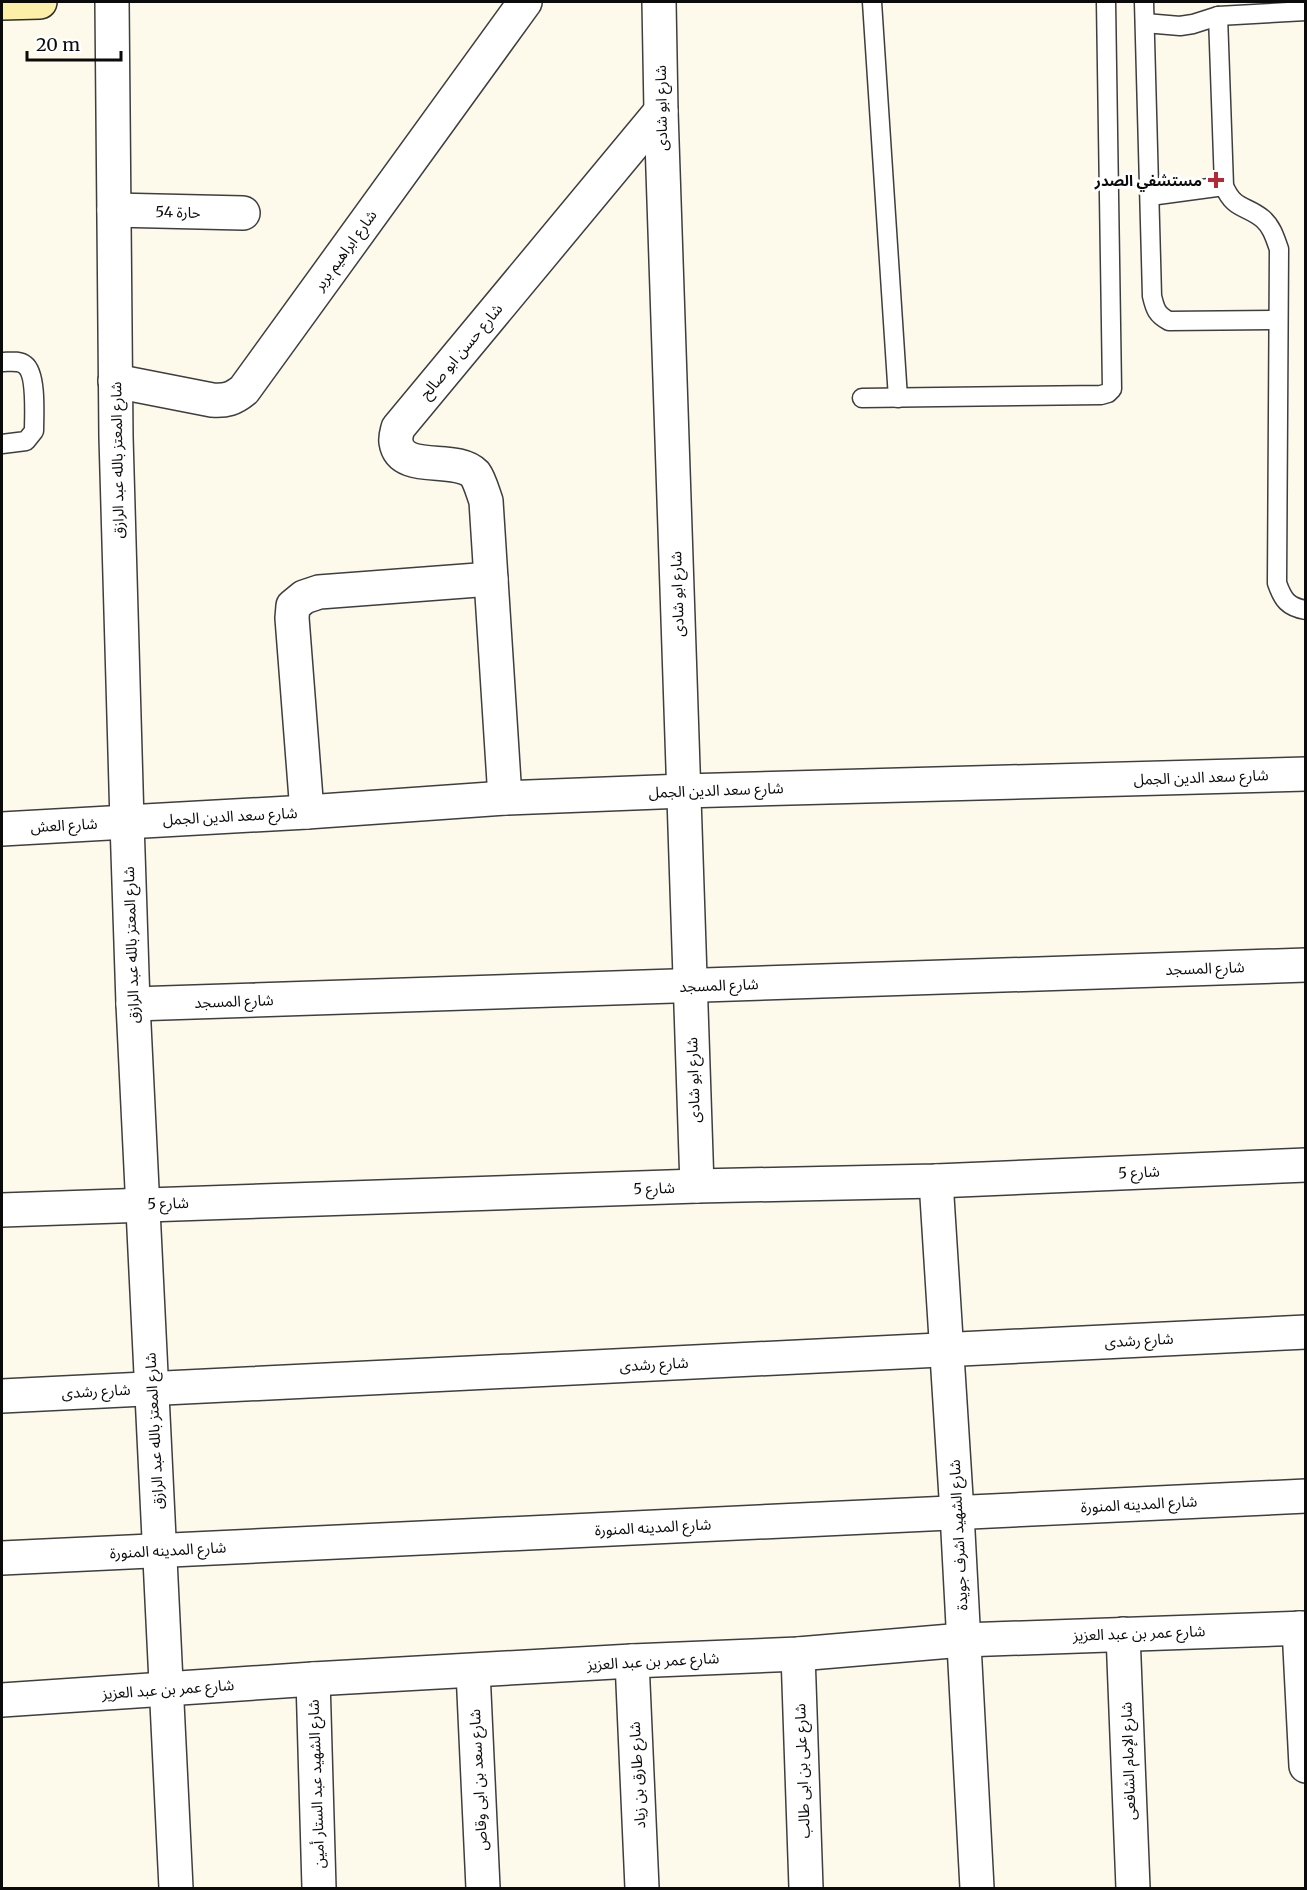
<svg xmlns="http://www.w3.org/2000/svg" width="1307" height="1890" viewBox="0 0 1307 1890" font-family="Merriweather,'Noto Sans Arabic',serif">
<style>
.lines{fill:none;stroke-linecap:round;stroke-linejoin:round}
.lane-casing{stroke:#3e3e3e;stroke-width:21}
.street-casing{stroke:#3e3e3e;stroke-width:36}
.secondary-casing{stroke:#2d2d2d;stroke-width:36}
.lane{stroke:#fff;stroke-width:18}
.street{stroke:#fff;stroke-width:33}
.secondary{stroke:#fcf0a8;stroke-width:33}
.poi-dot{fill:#b62934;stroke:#fff;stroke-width:2}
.labels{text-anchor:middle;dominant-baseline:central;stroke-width:6;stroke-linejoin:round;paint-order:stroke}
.street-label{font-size:15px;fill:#0b0b0b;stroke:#fff}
.poi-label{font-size:15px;font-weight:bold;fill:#0b0b0b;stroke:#fff;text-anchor:end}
</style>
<rect width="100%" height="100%" fill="#fefaeb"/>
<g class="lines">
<g class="lane-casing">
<g id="lane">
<path d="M872,2L898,398"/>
<path d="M1144,2L1152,296C1155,309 1157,315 1169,321L1278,320"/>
<path d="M1218,16L1224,186C1234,210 1246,205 1263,219C1272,227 1275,238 1279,249L1277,583C1283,600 1288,607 1306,610"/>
<path d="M1145,23L1180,26L1193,24L1218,16L1306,11"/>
<path d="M1150,196L1224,186"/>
<path d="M2,362C9,362 19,360 25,365C37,374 34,417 34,431L26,441L2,444"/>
<path d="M862,398L1101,395L1108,393L1112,389L1106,2"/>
</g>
</g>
<g class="street-casing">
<g id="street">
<path d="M112,2L116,437L127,822L133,1004L176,1888"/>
<path d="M659,2L661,111L697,1186"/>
<path d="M114,210L243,213"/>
<path d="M115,381L212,400C226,401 233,399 244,390L525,2"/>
<path d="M505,798L486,501C483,493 480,481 475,474C456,454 401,475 396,442C395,438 397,432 398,428L661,111"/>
<path d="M307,812L292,618L293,606L304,597L319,592L491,579"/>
<path d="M2,829L307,812L505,798L684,791L1306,774"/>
<path d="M133,1004L1306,965"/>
<path d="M936,1181L957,1513L977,1888"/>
<path d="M2,1210L697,1186L936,1181L1306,1165"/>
<path d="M2,1396L1306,1332"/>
<path d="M2,1558L1306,1496"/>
<path d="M1299,1628L1306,1766"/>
<path d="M1123,1634L1133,1888"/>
<path d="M798,1654L806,1888"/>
<path d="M632,1661L642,1888"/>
<path d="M473,1671L483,1888"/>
<path d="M313,1679L319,1888"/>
<path d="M2,1700L313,1679L632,1661L798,1654L963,1640L1306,1628"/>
</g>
</g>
<g class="secondary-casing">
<path id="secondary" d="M2,3L40,2"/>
</g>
<use href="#lane" class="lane"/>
<use href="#street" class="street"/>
<use href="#secondary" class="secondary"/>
</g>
<path class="poi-dot" d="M1213 171h6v6h6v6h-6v6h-6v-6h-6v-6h6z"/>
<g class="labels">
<g class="street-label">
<text transform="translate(661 108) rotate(-91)">شارع ابو شادى</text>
<text transform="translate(178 212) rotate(1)">حارة 54</text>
<text transform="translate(345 250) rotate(-54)">شارع ابراهيم بربر</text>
<text transform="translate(461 351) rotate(-50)">شارع حسن ابو صالح</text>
<text transform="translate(117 460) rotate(-91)">شارع المعتز بالله عبد الرازق</text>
<text transform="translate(677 594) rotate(-92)">شارع ابو شادى</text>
<text transform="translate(1201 777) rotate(-2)">شارع سعد الدين الجمل</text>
<text transform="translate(716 790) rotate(-2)">شارع سعد الدين الجمل</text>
<text transform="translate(230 816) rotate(-3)">شارع سعد الدين الجمل</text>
<text transform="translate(64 825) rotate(-3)">شارع العش</text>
<text transform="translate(131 945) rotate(-92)">شارع المعتز بالله عبد الرازق</text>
<text transform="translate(1205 968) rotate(-2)">شارع المسجد</text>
<text transform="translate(719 985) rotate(-2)">شارع المسجد</text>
<text transform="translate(234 1001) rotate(-2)">شارع المسجد</text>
<text transform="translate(693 1080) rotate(-92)">شارع ابو شادى</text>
<text transform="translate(1139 1172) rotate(-3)">شارع 5</text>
<text transform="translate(654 1188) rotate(-2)">شارع 5</text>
<text transform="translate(168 1203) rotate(-2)">شارع 5</text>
<text transform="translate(1139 1340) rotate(-3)">شارع رشدى</text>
<text transform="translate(654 1364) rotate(-3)">شارع رشدى</text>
<text transform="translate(96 1391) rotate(-3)">شارع رشدى</text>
<text transform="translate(154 1431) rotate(-93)">شارع المعتز بالله عبد الرازق</text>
<text transform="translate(1139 1504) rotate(-3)">شارع المدينه المنورة</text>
<text transform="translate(653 1527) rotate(-3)">شارع المدينه المنورة</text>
<text transform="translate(958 1535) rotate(-93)">شارع الشهيد اشرف جويدة</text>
<text transform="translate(168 1550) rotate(-3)">شارع المدينه المنورة</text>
<text transform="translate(1139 1633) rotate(-2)">شارع عمر بن عبد العزيز</text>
<text transform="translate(653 1661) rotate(-3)">شارع عمر بن عبد العزيز</text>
<text transform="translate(168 1689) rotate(-4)">شارع عمر بن عبد العزيز</text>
<text transform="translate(1128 1761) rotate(-92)">شارع الإمام الشافعى</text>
<text transform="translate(802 1771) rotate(-92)">شارع على بن ابى طالب</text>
<text transform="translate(637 1775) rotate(-93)">شارع طارق بن زياد</text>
<text transform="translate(478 1780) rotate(-93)">شارع سعد بن ابى وقاص</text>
<text transform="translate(316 1784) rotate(-92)">شارع الشهيد عبد الستار أمين</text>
</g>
<g class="poi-label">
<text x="1202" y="180">مستشفي الصدر</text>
</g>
</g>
<rect width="1307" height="1890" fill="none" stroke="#0b0b0b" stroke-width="6"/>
<path d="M27 51v9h94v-9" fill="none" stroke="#0b0b0b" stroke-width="3"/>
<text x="36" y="51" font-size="18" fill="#0b0b0b" stroke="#ffffff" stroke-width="4.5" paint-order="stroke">20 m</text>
</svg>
